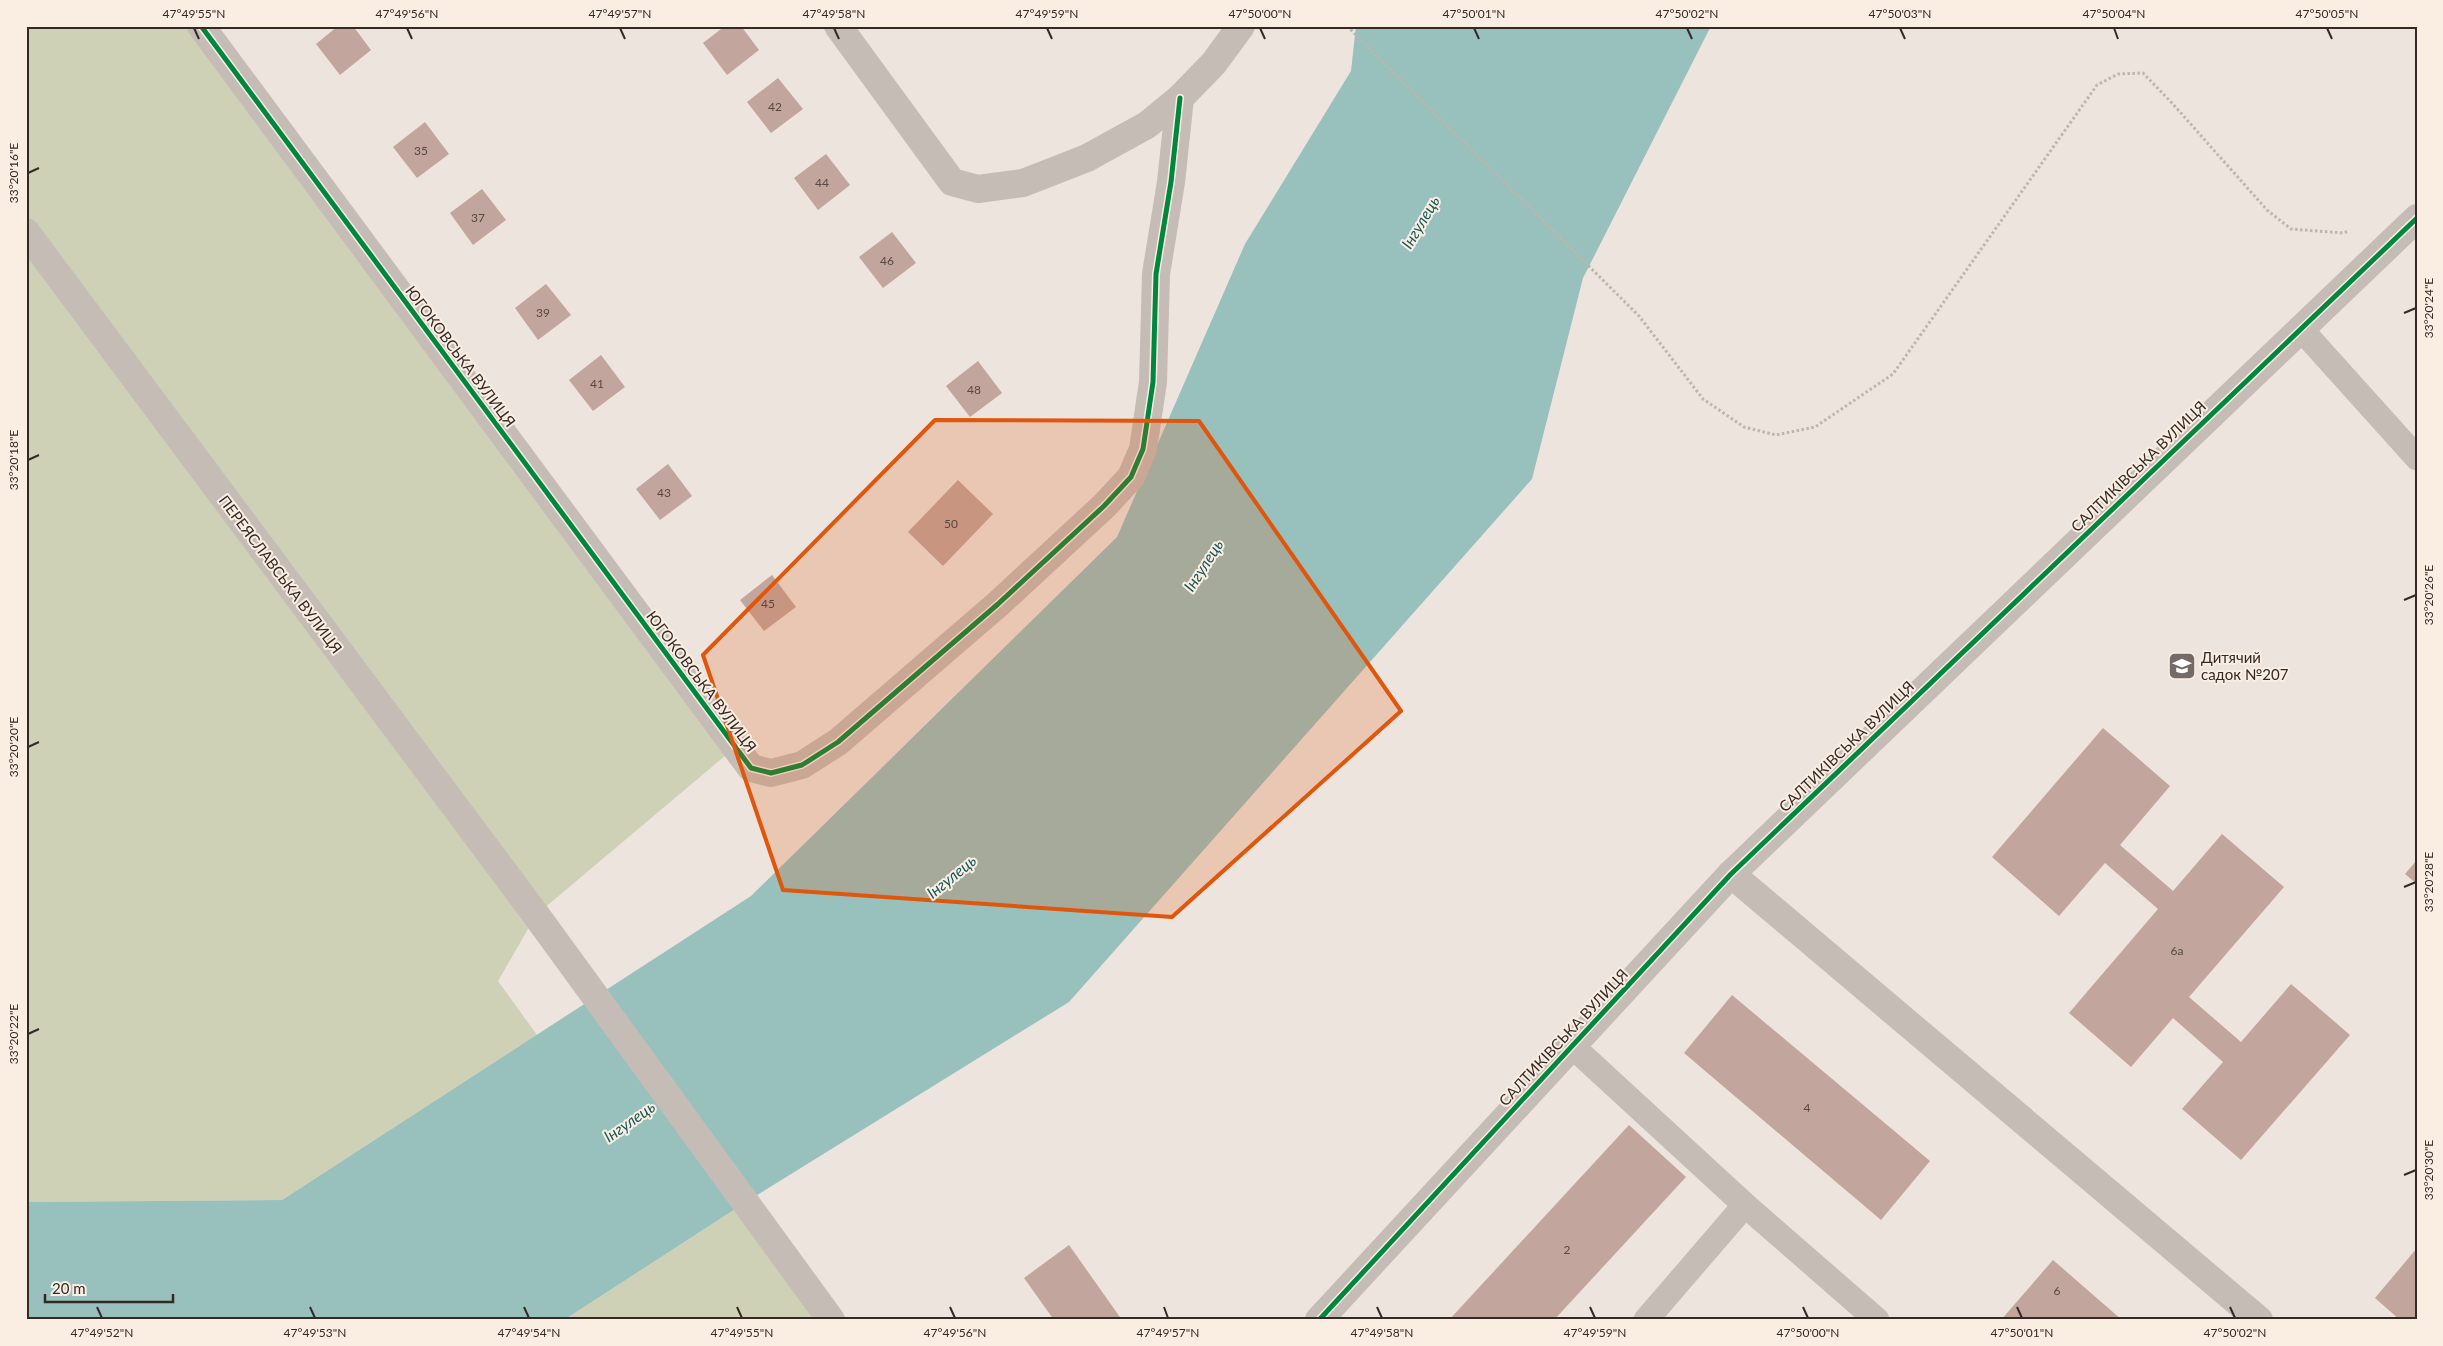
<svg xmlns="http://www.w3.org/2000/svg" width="2443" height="1346" viewBox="0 0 2443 1346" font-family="Lato,sans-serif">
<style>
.green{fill:#cfd1b6}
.water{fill:#98c0bd}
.building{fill:#c2a59d}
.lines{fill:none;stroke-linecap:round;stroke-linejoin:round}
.path{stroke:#beb5af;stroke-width:3;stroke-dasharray:2.5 2.5;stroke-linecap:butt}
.service{stroke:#c5bcb6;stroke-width:25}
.minor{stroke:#c5bcb6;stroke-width:28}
.tertiary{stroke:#c5bcb6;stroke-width:28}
.cycleway-casing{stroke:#faeee3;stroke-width:8}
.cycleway{stroke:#00873e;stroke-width:5}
.marked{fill:#df570d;fill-opacity:0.2;stroke:#df570d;stroke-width:4;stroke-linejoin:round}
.ticks{fill:none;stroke:#352925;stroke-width:2}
.labels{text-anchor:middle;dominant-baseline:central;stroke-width:4;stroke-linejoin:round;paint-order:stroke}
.number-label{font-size:12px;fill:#584843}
.street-label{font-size:15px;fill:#352925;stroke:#faeee3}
.poi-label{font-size:15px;fill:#352925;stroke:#faeee3;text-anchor:start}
.water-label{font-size:16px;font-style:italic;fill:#185959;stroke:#faeee3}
.neatline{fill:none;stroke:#352925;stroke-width:2}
.ticks-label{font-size:12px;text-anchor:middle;fill:#352925}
</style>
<rect width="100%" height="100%" fill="#ede4dd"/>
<g class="green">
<path d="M26,26H198L732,750L536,915L498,981L537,1035L282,1200L26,1202Z"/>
<path d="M746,1202L824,1320H564Z"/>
</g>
<path class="water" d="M1356,26H1711L1583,278L1532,479L1069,1002L746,1202L564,1320H26V1202L282,1200L751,896L1117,537L1245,244L1351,71Z"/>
<g class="building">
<path d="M338,26H353L371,50L340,75L316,44Z"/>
<path d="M725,26H741L759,50L727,75L703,43Z"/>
<path d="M778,78L803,109L771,133L747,102Z"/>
<path d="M425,122L449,154L417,178L393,147Z"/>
<path d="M826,154L850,185L818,210L794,178Z"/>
<path d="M482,189L506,220L473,245L450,213Z"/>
<path d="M892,232L916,263L883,288L859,257Z"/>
<path d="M546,284L571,315L538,340L515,308Z"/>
<path d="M601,355L625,387L593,411L569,380Z"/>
<path d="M978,361L1002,393L970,417L946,386Z"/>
<path d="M668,464L692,496L660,520L636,489Z"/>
<path d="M958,480L993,514L943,566L908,532Z"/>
<path d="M772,575L796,607L764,631L740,600Z"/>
<path d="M2103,728L2170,786L2120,845L2173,891L2222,834L2284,887L2189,997L2241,1042L2291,984L2350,1035L2241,1160L2182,1109L2223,1062L2173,1018L2131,1067L2069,1013L2158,909L2105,863L2059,916L1992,857Z"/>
<path d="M2417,860V884L2405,874Z"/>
<path d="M1732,995L1930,1161L1881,1220L1684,1053Z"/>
<path d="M1629,1125L1686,1177L1554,1320H1449Z"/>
<path d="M1069,1245L1122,1320H1054L1024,1278Z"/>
<path d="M2417,1248V1320H2400L2375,1298Z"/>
<path d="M2053,1260L2122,1320H2001Z"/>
</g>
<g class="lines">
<path class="path" d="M1347,26L1639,316L1703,399L1744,427L1776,435L1815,427L1893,374L2097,85L2118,74L2143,73L2172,103L2267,210L2291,229L2343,233L2349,231"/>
<g class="service">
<path d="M2300,328L2417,458"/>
<path d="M1572,1046L1745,1205L1877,1320"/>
<path d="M1646,1320L1745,1205"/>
</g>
<g class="minor">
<path d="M201,26L751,768L771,773L802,765L838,742L998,604L1104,506L1131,477L1143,449L1153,382L1156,274L1171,182L1180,98"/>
<path d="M838,26L952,182L978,189L1023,183L1087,158L1147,125L1180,98L1214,63L1241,26"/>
<path d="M1731,874L2259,1320"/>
<path d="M1319,1320L1731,874L2417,218"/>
</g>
<path class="tertiary" d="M26,232L536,915L831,1320"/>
<g class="cycleway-casing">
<g id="cycleway">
<path d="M201,26L751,768L771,773L802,765L838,742L998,604L1104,506L1131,477L1143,449L1153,382L1156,274L1171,182L1180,98"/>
<path d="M1319,1320L1731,874L2417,218"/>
</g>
</g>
<use href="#cycleway" class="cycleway"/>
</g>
<path class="marked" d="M935,420L1199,421L1401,711L1172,917L783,890L703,655Z"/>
<path class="ticks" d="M194,28L199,39M407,28L412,39M620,28L625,39M834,28L839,39M1047,28L1052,39M1260,28L1265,39M1474,28L1479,39M1687,28L1692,39M1900,28L1905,39M2114,28L2118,39M2327,28L2332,39M28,173L39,168M2404,313L2416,308M28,460L39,455M2404,600L2416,595M28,747L39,742M2404,887L2416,882M28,1034L39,1029M2404,1175L2416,1170M97,1307L102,1318M310,1307L315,1318M524,1307L529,1318M737,1307L742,1318M950,1307L955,1318M1164,1307L1168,1318M1377,1307L1382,1318M1590,1307L1595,1318M1803,1307L1808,1318M2017,1307L2022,1318M2230,1307L2235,1318"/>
<defs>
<g id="school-square" transform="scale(1.4375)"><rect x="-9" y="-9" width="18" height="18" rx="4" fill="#756a65" stroke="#faeee3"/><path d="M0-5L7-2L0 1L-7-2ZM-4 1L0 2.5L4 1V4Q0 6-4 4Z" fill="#fff"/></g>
</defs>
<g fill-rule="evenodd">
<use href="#school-square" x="2182" y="666"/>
</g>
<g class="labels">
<g class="number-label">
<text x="775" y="106">42</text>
<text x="421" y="150">35</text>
<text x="822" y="182">44</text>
<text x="478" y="217">37</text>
<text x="887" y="260">46</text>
<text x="543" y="312">39</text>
<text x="597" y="383">41</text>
<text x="974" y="389">48</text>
<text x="664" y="492">43</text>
<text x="951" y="523">50</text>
<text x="768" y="603">45</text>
<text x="2177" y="950">6а</text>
<text x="1807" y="1107">4</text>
<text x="1567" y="1249">2</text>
<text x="2057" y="1290">6</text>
</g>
<g class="street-label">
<text transform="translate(461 356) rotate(53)">ЮГОКОВСЬКА ВУЛИЦЯ</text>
<text transform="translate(2138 466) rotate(-44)">САЛТИКІВСЬКА ВУЛИЦЯ</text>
<text transform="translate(281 574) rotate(53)">ПЕРЕЯСЛАВСЬКА ВУЛИЦЯ</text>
<text transform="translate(702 681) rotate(53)">ЮГОКОВСЬКА ВУЛИЦЯ</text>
<text transform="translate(1846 746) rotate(-44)">САЛТИКІВСЬКА ВУЛИЦЯ</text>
<text transform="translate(1563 1037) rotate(-47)">САЛТИКІВСЬКА ВУЛИЦЯ</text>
</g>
<g class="poi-label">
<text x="2201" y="657">Дитячий<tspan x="2201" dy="17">садок №207</tspan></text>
</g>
<g class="water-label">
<text transform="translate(1420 222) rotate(-59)">Інгулець</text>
<text transform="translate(1203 565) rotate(-57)">Інгулець</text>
<text transform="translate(951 876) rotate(-39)">Інгулець</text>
<text transform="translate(629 1121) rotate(-35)">Інгулець</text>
</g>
</g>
<rect width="2443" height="1346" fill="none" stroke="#faeee3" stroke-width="55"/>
<path d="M45 1294v8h128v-8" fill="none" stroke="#352925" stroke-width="2.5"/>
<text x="52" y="1294" font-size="15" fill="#352925" stroke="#faeee3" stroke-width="4" paint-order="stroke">20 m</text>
<rect x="28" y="28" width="2388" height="1290" class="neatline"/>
<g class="ticks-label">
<text x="194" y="18">47°49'55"N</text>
<text x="407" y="18">47°49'56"N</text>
<text x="620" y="18">47°49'57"N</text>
<text x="834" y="18">47°49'58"N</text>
<text x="1047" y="18">47°49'59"N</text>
<text x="1260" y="18">47°50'00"N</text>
<text x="1474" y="18">47°50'01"N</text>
<text x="1687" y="18">47°50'02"N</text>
<text x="1900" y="18">47°50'03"N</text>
<text x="2114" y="18">47°50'04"N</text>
<text x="2327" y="18">47°50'05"N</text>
<text transform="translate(14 173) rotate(-90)" y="4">33°20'16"E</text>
<text transform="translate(2429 308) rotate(-90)" y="4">33°20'24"E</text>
<text transform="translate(14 460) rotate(-90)" y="4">33°20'18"E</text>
<text transform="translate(2429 595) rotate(-90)" y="4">33°20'26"E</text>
<text transform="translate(14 747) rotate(-90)" y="4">33°20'20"E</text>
<text transform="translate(2429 882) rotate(-90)" y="4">33°20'28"E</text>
<text transform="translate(14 1034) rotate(-90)" y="4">33°20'22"E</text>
<text transform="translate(2429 1170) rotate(-90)" y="4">33°20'30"E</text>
<text x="102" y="1337">47°49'52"N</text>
<text x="315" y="1337">47°49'53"N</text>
<text x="529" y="1337">47°49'54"N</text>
<text x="742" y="1337">47°49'55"N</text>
<text x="955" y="1337">47°49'56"N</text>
<text x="1168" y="1337">47°49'57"N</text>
<text x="1382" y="1337">47°49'58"N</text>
<text x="1595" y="1337">47°49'59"N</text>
<text x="1808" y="1337">47°50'00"N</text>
<text x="2022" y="1337">47°50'01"N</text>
<text x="2235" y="1337">47°50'02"N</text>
</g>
</svg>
